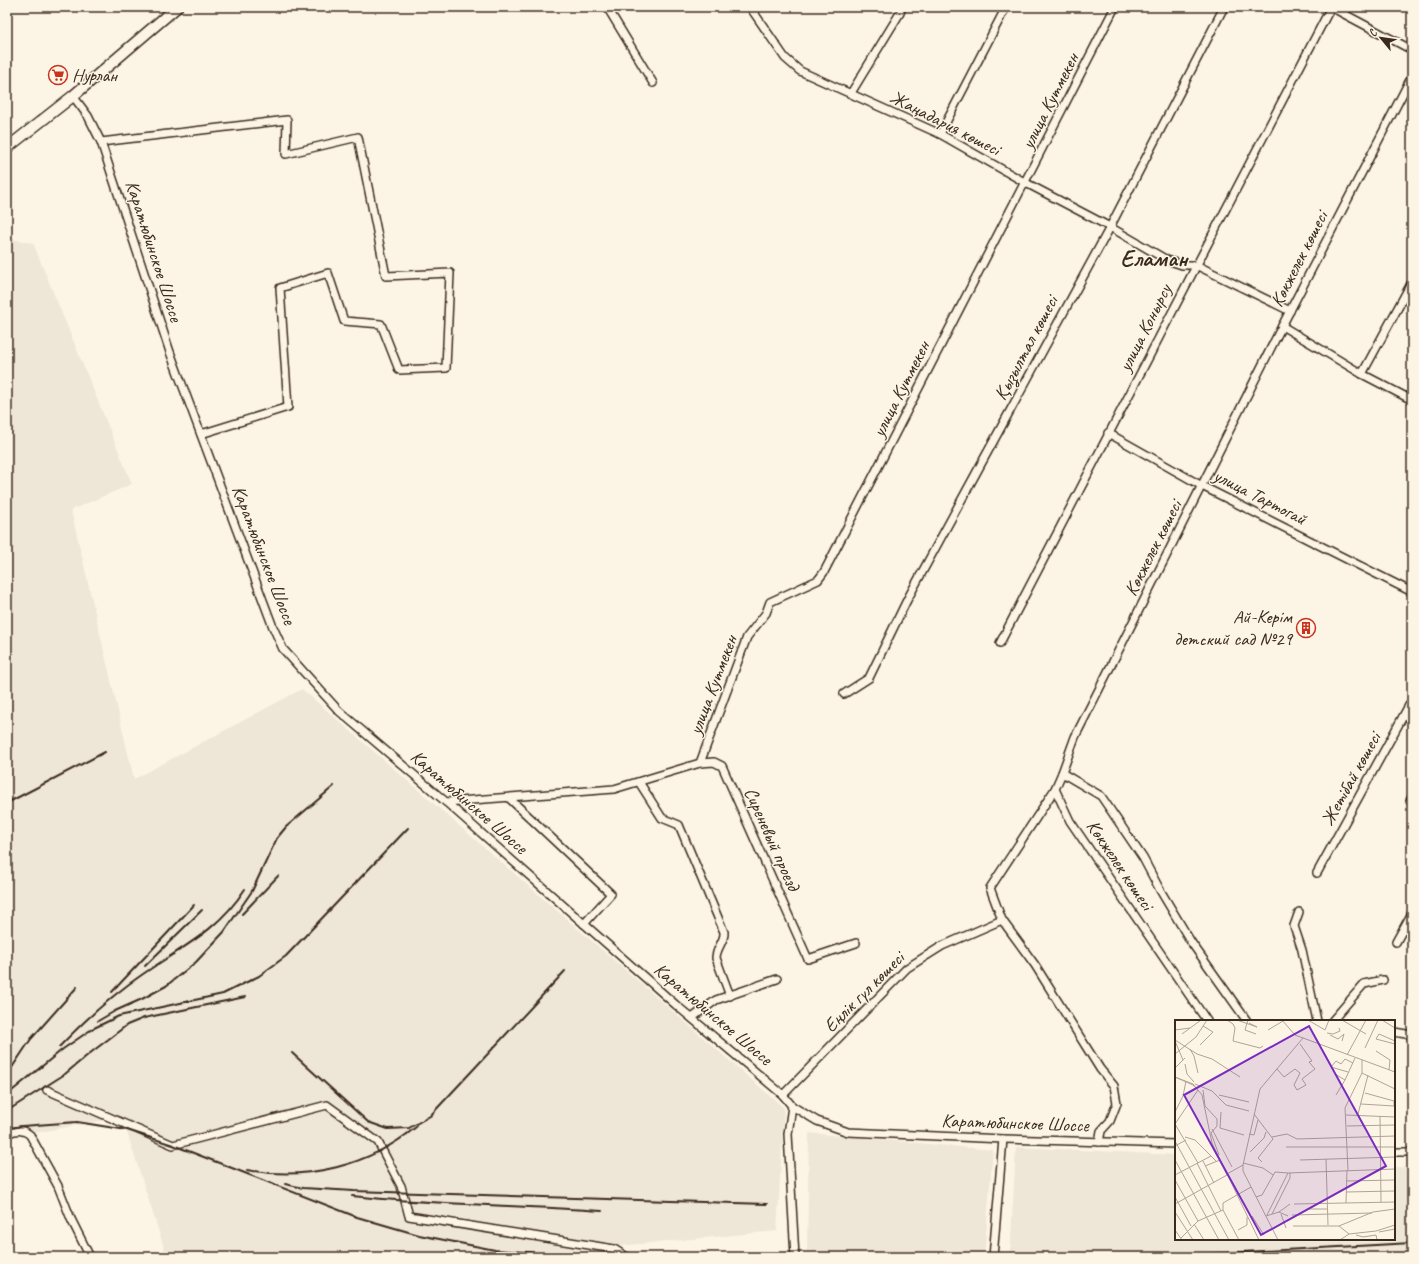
<svg xmlns="http://www.w3.org/2000/svg" width="1419" height="1264" viewBox="0 0 1419 1264" font-family="Caveat,sans-serif">
<style>
.built{fill:#eee6d6}
.lines{fill:none;stroke-linecap:round;stroke-linejoin:round}
.street-casing{stroke:#3b2a1e;stroke-width:10}
.secondary-casing{stroke:#3b2a1e;stroke-width:13}
.street{stroke:#fcf5e5;stroke-width:7}
.secondary{stroke:#fcf5e5;stroke-width:10}
.rail{stroke:#3b2a1e;stroke-width:2}
.labels{text-anchor:middle;dominant-baseline:central;stroke-width:3;stroke-linejoin:round;paint-order:stroke}
.poi-label{font-size:19px;fill:#3b2a1e;stroke:#fcf5e5;text-anchor:start}
.street-label{font-size:19px;fill:#3b2a1e;stroke:#fcf5e5}
.district-label{font-size:23px;font-weight:bold;fill:#3b2a1e;stroke:#fcf5e5}
.inset-road{fill:none;stroke:#afa495;stroke-width:1}
.view{fill:#7b2cbf;fill-opacity:0.15;stroke:#7b2cbf;stroke-width:2}
.inset-edge{fill:none;stroke:#3b2a1e;stroke-width:2}
</style>
<rect width="100%" height="100%" fill="#fcf5e5"/>
<filter id="ink" filterUnits="userSpaceOnUse"><feTurbulence type="fractalNoise" baseFrequency=".025" numOctaves="2"/><feDisplacementMap in="SourceGraphic" scale="8" xChannelSelector="R" yChannelSelector="G"/><feConvolveMatrix kernelMatrix="1 2 1 2 8 2 1 2 1" color-interpolation-filters="sRGB"/></filter>
<g filter="url(#ink)">
<g class="built">
<path d="M7,238L33,243L132,484L71,510L134,779L302,689L784,1108L777,1231L503,1257H167L122,1117L7,1138Z"/>
<path d="M809,1133L993,1150L984,1257H861L807,1251Z"/>
<path d="M1016,1147L1176,1155V1239H1394V1167L1412,1168V1257H1010Z"/>
</g>
<g class="lines">
<g class="street-casing">
<g id="street">
<path d="M607,7L653,83"/>
<path d="M750,7L785,58L800,71L940,134L1026,183L1110,227L1167,260L1182,265H1196L1290,311"/>
<path d="M1331,7L1412,50"/>
<path d="M851,93L900,13L902,7"/>
<path d="M73,96L88,116L101,142L170,352L273,627L283,649L339,711L446,802L676,1005L783,1095L792,1106L817,1121L848,1132L1003,1139L1176,1144"/>
<path d="M940,134L1006,7"/>
<path d="M101,142L287,120L286,154L358,137L386,276L450,273L446,368L399,370L381,324L344,321L328,273L280,288L288,407L201,434"/>
<path d="M1282,326L1362,374L1412,400"/>
<path d="M1362,374L1412,282"/>
<path d="M1108,433L1202,486L1412,592"/>
<path d="M1000,643L1331,7"/>
<path d="M844,694L869,678L907,600L1108,231L1224,7"/>
<path d="M700,763L747,637L766,613L770,602L818,580L824,572L1115,7"/>
<path d="M1062,773L1101,796L1143,858L1160,890L1191,942L1247,1021"/>
<path d="M639,782L662,818L679,825L724,932C725,941 716,948 716,958L730,996"/>
<path d="M1055,789L990,888L1002,920L1035,965L1100,1069L1114,1086L1117,1103L1110,1121L1101,1131L1099,1142"/>
<path d="M509,798L611,894L584,924"/>
<path d="M1410,801L1412,797"/>
<path d="M446,802L614,789L700,763L714,762L722,766L808,959L856,943"/>
<path d="M1317,873L1412,700"/>
<path d="M1299,912L1294,926L1302,950L1317,1021"/>
<path d="M1396,942L1412,913"/>
<path d="M692,1018L716,1000L777,979"/>
<path d="M1207,1021L1070,821L1055,789L1062,773L1075,737L1282,326L1412,76"/>
<path d="M1332,1021L1364,984L1383,980"/>
<path d="M1394,1032L1412,1035"/>
<path d="M47,1090L173,1145L327,1105L378,1142L401,1186L409,1216L614,1249L627,1257"/>
<path d="M783,1095L907,968L942,946L1002,920"/>
<path d="M792,1106L788,1134L795,1257"/>
<path d="M7,1133C16,1131 23,1128 30,1135L58,1186L71,1219L90,1257"/>
<path d="M1394,1152H1412"/>
<path d="M993,1257L1003,1139"/>
</g>
</g>
<g class="secondary-casing">
<path id="secondary" d="M7,148L73,96L177,7"/>
</g>
<use href="#street" class="street"/>
<use href="#secondary" class="secondary"/>
<g class="rail">
<path d="M7,803L105,752"/>
<path d="M242,914L278,876"/>
<path d="M145,966L202,910"/>
<path d="M112,992L194,905"/>
<path d="M98,1021L115,1011L142,999L166,986L196,962L224,932L252,891L277,838L286,827L334,786"/>
<path d="M59,1047C85,1020 112,995 143,974C182,947 218,931 245,889"/>
<path d="M292,1053L368,1122L388,1129L409,1128L430,1116L565,971"/>
<path d="M7,1075L31,1039L77,987"/>
<path d="M7,1095L63,1049L92,1029L119,1016L223,994L259,976L286,956L408,828"/>
<path d="M7,1111L65,1074L89,1054L127,1025L144,1018L245,997"/>
<path d="M7,1129L22,1126L77,1122L127,1130L173,1145L357,1217L419,1235L495,1250L593,1257"/>
<path d="M247,1170C307,1181 369,1166 416,1127"/>
<path d="M285,1184L303,1188L354,1191L767,1204"/>
<path d="M352,1196C435,1205 519,1205 602,1211"/>
<path d="M1151,1257L1412,1243"/>
</g>
</g>
</g>
<defs>
<g id="supermarket-ring" transform="scale(1)"><circle r="9.5" fill="#fcf5e5" stroke="#c8321e" stroke-width="1.5"/><path d="M-6-5.5h2.5l.6 2H6L4.5 2H-2.5L-4.4-4H-6ZM-1.5 3.2a1.3 1.3 0 1 0 .1 0ZM3 3.2a1.3 1.3 0 1 0 .1 0Z" fill="#c8321e"/></g>
<g id="building-ring" transform="scale(1)"><circle r="9.5" fill="#fcf5e5" stroke="#c8321e" stroke-width="1.5"/><path d="M-4-6H4V6H1V3H-1V6H-4ZM-2.5-4.3h1.7v1.8h-1.7ZM.8-4.3h1.7v1.8H.8ZM-2.5-1h1.7V.8h-1.7ZM.8-1h1.7V.8H.8Z" fill="#c8321e"/></g>
</defs>
<g fill-rule="evenodd">
<use href="#supermarket-ring" x="58" y="75"/>
<use href="#building-ring" x="1306" y="628"/>
</g>
<g class="labels">
<g class="poi-label">
<text x="72" y="75">Нурлан</text>
<text x="1292" y="617" text-anchor="end">Ай-Керім<tspan x="1292" dy="22">детский сад №29</tspan></text>
</g>
<g class="street-label">
<text transform="translate(1050 101) rotate(-63)">улица Кутмекен</text>
<text transform="translate(945 123) rotate(27)">Жаңадария көшесі</text>
<text transform="translate(154 251) rotate(72)">Каратюбинское Шоссе</text>
<text transform="translate(1299 259) rotate(-63)">Көкжелек көшесі</text>
<text transform="translate(1145 328) rotate(-63)">улица Конырсу</text>
<text transform="translate(1026 348) rotate(-62)">Қызылтал көшесі</text>
<text transform="translate(901 389) rotate(-63)">улица Кутмекен</text>
<text transform="translate(1260 497) rotate(27)">улица Тартогай</text>
<text transform="translate(1153 548) rotate(-63)">Көкжелек көшесі</text>
<text transform="translate(264 555) rotate(69)">Каратюбинское Шоссе</text>
<text transform="translate(713 685) rotate(-69)">улица Кутмекен</text>
<text transform="translate(1351 779) rotate(-61)">Жетібай көшесі</text>
<text transform="translate(469 802) rotate(41)">Каратюбинское Шоссе</text>
<text transform="translate(772 839) rotate(66)">Сиреневый проезд</text>
<text transform="translate(1120 865) rotate(56)">Көкжелек көшесі</text>
<text transform="translate(864 992) rotate(-45)">Еңлік гүл көшесі</text>
<text transform="translate(713 1014) rotate(40)">Каратюбинское Шоссе</text>
<text transform="translate(1015 1123) rotate(2)">Каратюбинское Шоссе</text>
</g>
<g class="district-label">
<text x="1154" y="258">Еламан</text>
</g>
</g>
<g transform="translate(1175 1020)">
<rect width="220" height="220" fill="#fcf5e5"/>
<path class="inset-road" d="M52,0L58,4L60,8L58,21L85,28L88,26M62,0L82,7L74,3M73,0L70,10L81,14M107,0L120,15L220,52M133,0L150,10L154,0M167,0L191,14M207,0L220,8M0,10L15,8M93,10L108,1M152,13L158,14L165,11L164,8M7,14L26,0M155,15L163,19L169,14L167,21M0,20L22,34L37,39L65,57M0,21L8,40M220,21L204,14L201,19L220,24M25,25L38,12L28,6M190,28L203,0M15,29L19,36L23,53M201,31L215,40L214,50M0,34L21,17L32,0M172,35L191,0M187,40V53M10,44L12,54L19,62M0,48L10,38M102,49L109,57L120,49L125,53L119,65L122,70L131,65L127,59L140,49L134,42L137,41L125,24M173,52L156,47L161,41L166,44L170,39L178,43M187,53L220,69M160,54L170,60L180,38M0,57L18,65L23,70L0,104M0,57L18,64L27,75L37,123L84,220M20,64L37,71L51,85L74,91M28,70L30,86L42,99V106L36,113L44,135M190,73L219,81V86M44,75L74,82M161,75L170,60M186,84L219,86M0,92L8,76L11,61M46,92L45,108L69,115M79,94L98,119L83,138L87,142M183,94L193,55M171,95L220,97M205,96L206,182M0,104L23,143M172,106L220,105M37,109L57,147M74,114L79,115L83,100M10,117L20,120L41,141M97,117L112,114L122,119L220,116M0,121L54,220M0,126L11,120M111,127H220M75,132L89,118L91,112M151,139L153,205M0,140L44,220M125,140L220,137M28,141L39,163M22,143L46,191M68,143L88,148L98,155M30,146L45,140M173,150L170,88L187,53M52,154L68,145M0,155L36,136M0,160L23,201M171,161L220,160M171,172L220,171M0,177L16,206M81,177L87,175L100,152L113,153M171,183L172,150M0,184L52,155L40,131M119,184L220,182M132,189H152M0,192L18,220M104,192L115,184M97,194L115,158V153M106,194L111,208M92,195L113,153L220,149M117,195L197,193M77,196L89,215M91,196L104,192L113,196M19,204L29,220M118,206H164M0,210L7,220M63,210L72,205V197M204,212L220,209M174,214L164,206L198,192L220,189M181,215L188,217L201,215L202,220M6,218L23,201L48,190M64,220L48,190V183L76,167M103,220L68,151V145L85,69L128,18M165,220L174,214L201,211L220,205"/>
<path class="view" d="M134,6L211,146L86,215L9,75Z"/>
<rect width="220" height="220" class="inset-edge"/>
</g>
<rect width="1419" height="1264" fill="none" stroke="#fcf5e5" stroke-width="24"/>
<rect x="12" y="12" width="1395" height="1240" fill="none" stroke="#3b2a1e" stroke-width="1.5" filter="url(#ink)"/>
<g transform="translate(1381 38) rotate(299)" stroke="#fcf5e5" stroke-width="3" paint-order="stroke">
<path d="M0-3L7 15L0 10L-7 15Z" fill="#3b2a1e"/>
<text y="-6" font-size="11" font-weight="bold" text-anchor="middle" fill="#3b2a1e">С</text>
</g>
</svg>
